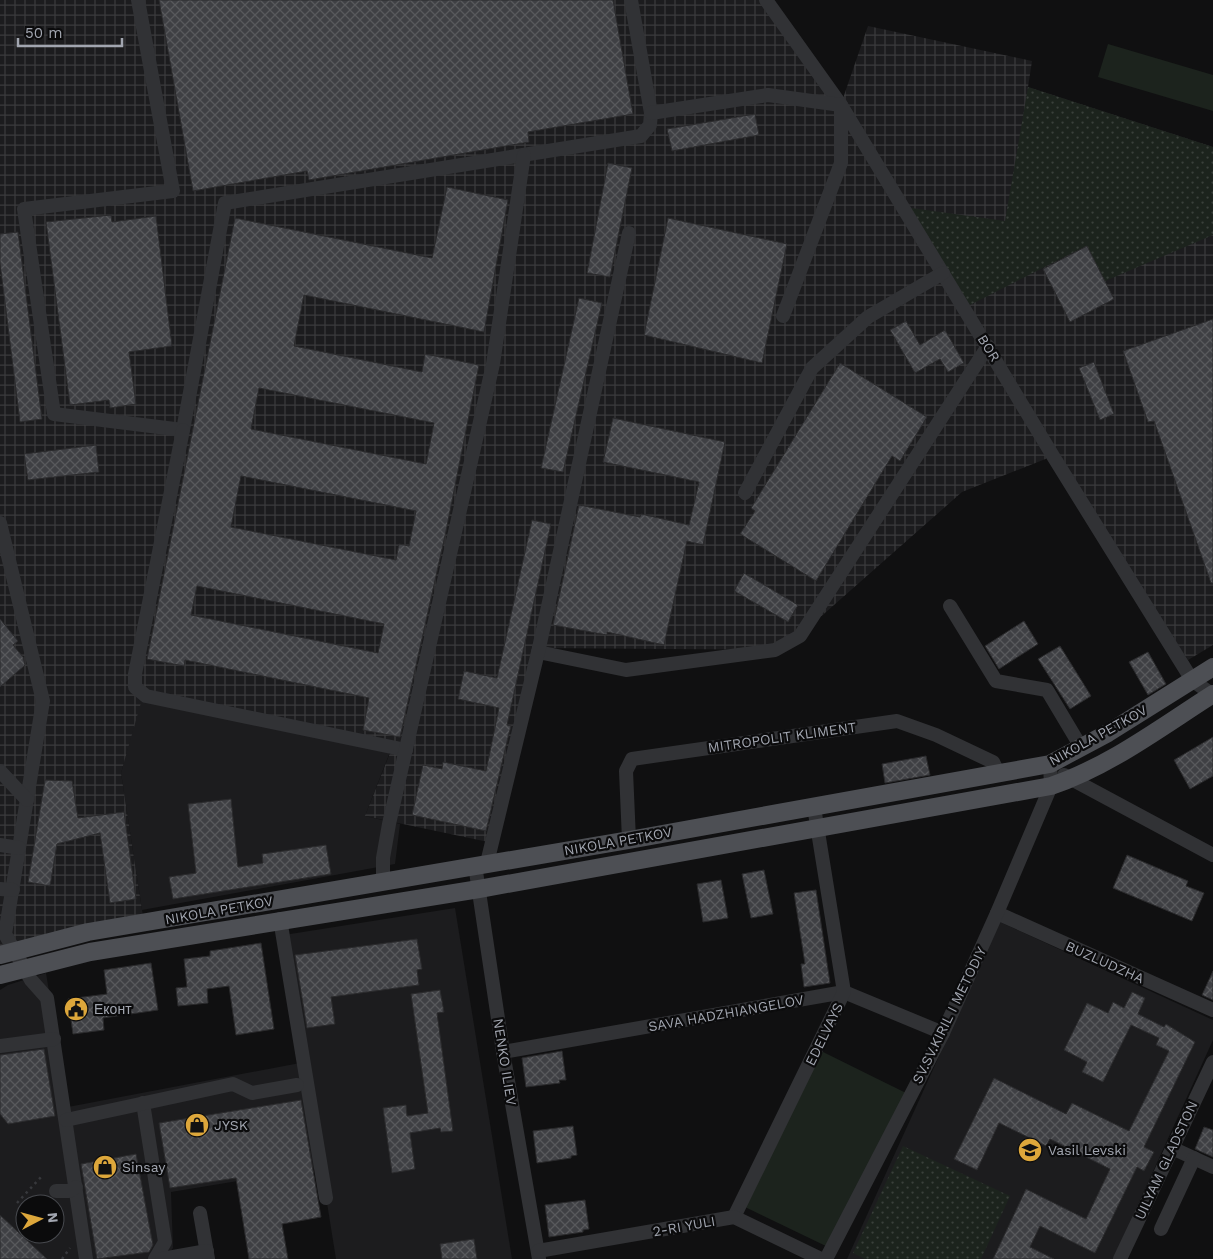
<svg xmlns="http://www.w3.org/2000/svg" width="1213" height="1259" viewBox="0 0 1213 1259" font-family="'Work Sans',sans-serif">
<style>
.built{fill:#1c1c1e;fill-rule:evenodd}
.industrial{fill:url(#industrial-grid)}
.grass{fill:url(#grass-dots)}
.park{fill:#1c231d}
.building{fill:url(#building-cross-hatch);stroke:#2a2a2c;fill-rule:evenodd}
.lines{fill:none;stroke-linecap:round;stroke-linejoin:round}
.path{stroke:#37383c;stroke-width:2.5;stroke-dasharray:2.5 4;stroke-linecap:butt}
.minor{stroke:#313235;stroke-width:14}
.major{stroke:#4d4f54;stroke-width:18}
.labels{text-anchor:middle;dominant-baseline:central;stroke-width:4.5;stroke-linejoin:round;paint-order:stroke}
.street-label{font-size:14px;fill:#a2a6b0;stroke:#0b0b0c}
.poi-label{font-size:14px;fill:#a2a6b0;stroke:#0b0b0c;text-anchor:start}
</style>
<defs>
<pattern id="industrial-grid" width="8" height="8" patternUnits="userSpaceOnUse" patternTransform="scale(1.25)"><rect width="8" height="8" fill="#1c1c1e"/><path d="M0 4h8M4 0v8" fill="none" stroke="#3a3a3c"/></pattern>
<pattern id="grass-dots" width="8" height="8" patternUnits="userSpaceOnUse" patternTransform="scale(1.25)"><rect width="8" height="8" fill="#1c231d"/><path d="M2 2h.1M6 6h.1" fill="none" stroke="#3a403b" stroke-width="1.8" stroke-linecap="round"/></pattern>
<pattern id="building-cross-hatch" width="8" height="8" patternUnits="userSpaceOnUse" patternTransform="scale(1.25)"><rect width="8" height="8" fill="#3f4044"/><path d="M0 0l8 8M0 8l8-8" fill="none" stroke="#58595c"/></pattern>
</defs>
<rect width="100%" height="100%" fill="#101011"/>
<g class="built">
<path d="M143,692L390,752L365,816L400,824L395,864L142,910L121,773Z"/>
<path d="M455,908L512,1259H336L284,935Z"/>
<path d="M1000,922L1213,1020V1040L1113,1259H847Z"/>
<path d="M46,973L68,1107L300,1063L317,1168L171,1192L173,1248L165,1259H0V990L8,985ZM25,1204H55V1234H25Z"/>
</g>
<path class="industrial" d="M0,0H764L841,104L868,26L1032,61L1028,87L1213,147V645L1188,660L1053,456L962,492L783,650L539,648L493,843L365,816L390,753L144,692L121,773L144,923L0,955Z"/>
<g class="grass">
<path d="M1028,87L1213,147V235L1105,281L1086,246L964,308L904,207L1005,221Z"/>
<path d="M903,1146L1010,1196L981,1259H865L853,1253Z"/>
</g>
<g class="park">
<path d="M1108,44L1213,75V111L1098,77Z"/>
<path d="M819,1050L906,1093L830,1248L743,1206Z"/>
</g>
<g class="building">
<path d="M159,0H613L633,114L528,132L529,142L309,180L307,171L193,191Z"/>
<path d="M755,114L759,135L672,151L667,129Z"/>
<path d="M608,163L632,168L610,277L587,273Z"/>
<path d="M447,187L508,200L484,332L304,295L294,346L422,372L425,354L479,365L446,531L400,737L363,730L369,698L185,660L184,666L147,659L235,218L432,258ZM259,388L434,423L426,464L251,429ZM241,476L416,511L409,546L399,544L396,560L231,527ZM197,586L384,624L378,653L191,615Z"/>
<path d="M111,215L112,222L156,216L172,346L129,352L136,404L110,408L109,400L70,405L46,222Z"/>
<path d="M668,218L787,244L762,363L644,335Z"/>
<path d="M18,232L42,419L20,422L0,263V234Z"/>
<path d="M1087,246L1114,299L1070,322L1043,269Z"/>
<path d="M579,298L602,303L563,472L541,468Z"/>
<path d="M1213,319V583H1211L1154,421L1148,422L1123,351Z"/>
<path d="M906,321L920,345L945,330L964,363L948,372L940,359L915,373L890,330Z"/>
<path d="M1094,362L1114,414L1100,420L1079,368Z"/>
<path d="M840,363L927,417L900,461L892,456L816,581L740,534L755,511L751,508Z"/>
<path d="M613,418L725,442L703,545L687,541L664,645L607,632V635L553,625L579,505L640,517L641,514L689,525L699,482L603,462Z"/>
<path d="M96,445L99,472L28,480L24,454Z"/>
<path d="M532,520L551,524L507,725L511,726L509,733L486,831L412,815L423,765L442,769L443,762L486,771L499,708L458,699L464,671L497,678Z"/>
<path d="M744,573L798,605L788,622L734,591Z"/>
<path d="M0,619L18,641L13,645L23,657L25,665L0,687Z"/>
<path d="M1024,621L1038,644L999,669L985,646Z"/>
<path d="M1060,646L1091,696L1070,709L1038,659Z"/>
<path d="M1148,652L1166,684L1148,695L1129,662Z"/>
<path d="M1213,737V776L1190,789L1174,760Z"/>
<path d="M926,756L930,775L885,783L882,764Z"/>
<path d="M45,780L72,781L78,818L124,812L136,899L110,903L100,833L57,844L50,886L28,882Z"/>
<path d="M231,799L238,867L263,863L262,854L326,845L331,874L173,899L169,877L196,873L188,804Z"/>
<path d="M1127,855L1188,881L1186,886L1204,893L1192,921L1113,888Z"/>
<path d="M764,870L773,914L751,918L742,874Z"/>
<path d="M721,880L728,918L703,922L697,884Z"/>
<path d="M816,890L830,983L804,987L801,964H805L794,893Z"/>
<path d="M417,939L422,969L417,970L419,985L331,997L335,1024L307,1028L295,955Z"/>
<path d="M261,943L274,1029L236,1035L229,986L207,989L208,1003L178,1006L176,988L187,987L184,959L210,956V951Z"/>
<path d="M151,963L158,1010L103,1018L104,1030L73,1034L68,999L107,994L104,970Z"/>
<path d="M1213,971V1000L1202,995Z"/>
<path d="M440,990L444,1012L437,1013L453,1131L441,1132L440,1128L410,1133L415,1169L392,1173L383,1108L406,1105L407,1116L428,1113L411,994Z"/>
<path d="M1132,992L1145,998L1138,1014L1164,1027L1166,1024L1195,1042L1144,1147L1154,1152L1144,1171L1137,1167L1095,1253L1040,1226L1030,1247L1054,1259H993L1026,1189L1086,1219L1110,1169L1050,1139L1046,1146L999,1123L977,1170L954,1159L994,1078L1066,1114L1072,1103L1129,1131L1169,1051L1156,1045L1159,1038L1131,1025L1103,1082L1082,1072L1087,1062L1064,1050L1087,1003L1108,1013L1113,1002L1124,1008Z"/>
<path d="M44,1049L55,1116L8,1124L0,1114V1055Z"/>
<path d="M562,1051L566,1080H559L560,1083L526,1087L522,1058Z"/>
<path d="M301,1100L321,1217L282,1224L288,1259H249L236,1178L170,1188L159,1123Z"/>
<path d="M573,1126L577,1155L571,1156V1158L537,1163L533,1131Z"/>
<path d="M1204,1127L1213,1130V1157L1195,1149Z"/>
<path d="M136,1154L153,1245L149,1252L97,1259L81,1164Z"/>
<path d="M585,1200L589,1229L583,1230V1232L549,1237L545,1205Z"/>
<path d="M0,1215L47,1259H0Z"/>
<path d="M474,1239L477,1259H442L440,1244Z"/>
</g>
<g class="lines">
<g class="path">
<path d="M17,1203L41,1177"/>
<path d="M62,1259L70,1248"/>
</g>
<g class="minor">
<path d="M138,0L173,191L24,209L54,414L183,430L225,203L641,136L650,125L651,113L631,0"/>
<path d="M766,0L841,105L1053,456L1192,680L1213,695"/>
<path d="M651,113L768,95L841,105V163L783,316"/>
<path d="M183,430L135,674V687L146,696L406,750"/>
<path d="M745,493L812,368L868,317L943,273"/>
<path d="M0,523L43,701L5,934L31,980L47,998L86,1259"/>
<path d="M950,606L996,681L1047,690L1081,747"/>
<path d="M538,652L626,670L775,650L800,636L988,346"/>
<path d="M0,771L27,800"/>
<path d="M1064,775L1213,855"/>
<path d="M629,840L626,771L632,759L897,721L936,735L993,762L999,774"/>
<path d="M0,845L19,848"/>
<path d="M487,863L539,648L629,233"/>
<path d="M475,865L503,1052L539,1259"/>
<path d="M383,881V858L389,824L493,364L524,155"/>
<path d="M0,889L13,890"/>
<path d="M997,913L1213,1010"/>
<path d="M280,919L326,1198"/>
<path d="M0,1046L54,1039"/>
<path d="M503,1052L844,992L943,1033"/>
<path d="M143,1103L165,1242L155,1259"/>
<path d="M66,1120L233,1084L252,1093L297,1085"/>
<path d="M1172,1148L1213,1167"/>
<path d="M56,1191H69L76,1187"/>
<path d="M200,1213L208,1259"/>
<path d="M734,1217L844,992L814,807"/>
<path d="M1161,1229L1194,1158"/>
<path d="M538,1251L734,1217L821,1259"/>
<path d="M162,1259L207,1251"/>
<path d="M826,1259L943,1033L997,913L1051,786L1050,764"/>
<path d="M1120,1259L1213,1062"/>
</g>
<g class="major">
<path d="M0,955L88,932L629,840L1050,764L1108,733L1213,667"/>
<path d="M0,975L90,952L479,889L1051,786C1110,766 1161,727 1213,694"/>
</g>
</g>
<defs>
<g id="civic-disc" transform="scale(1.25)"><circle r="9.5" fill="#dda73b" stroke="#0b0b0c"/><path d="M-.6-6.5H3V-4.5H.6V-3L4-1V1h2V6H-6V1h2V-1L-.6-3ZM-1.2 2.5V6h2.4V2.5Z" fill="#111"/></g>
<g id="shop-disc" transform="scale(1.25)"><circle r="9.5" fill="#dda73b" stroke="#0b0b0c"/><path d="M-5-2.5h2.3a2.7 3.5 0 0 1 5.4 0H5L5.5 6h-11ZM-1.5-2.5h3a1.5 2.3 0 0 0-3 0Z" fill="#111"/></g>
<g id="school-disc" transform="scale(1.25)"><circle r="9.5" fill="#dda73b" stroke="#0b0b0c"/><path d="M0-5L7-2L0 1L-7-2ZM-4 1L0 2.5L4 1V4Q0 6-4 4Z" fill="#111"/></g>
</defs>
<g fill-rule="evenodd">
<use href="#civic-disc" x="76" y="1009"/>
<use href="#shop-disc" x="197" y="1125"/>
<use href="#school-disc" x="1030" y="1150"/>
<use href="#shop-disc" x="105" y="1167"/>
</g>
<g class="labels">
<g class="street-label">
<text transform="translate(989 348) rotate(58)">BOR</text>
<text transform="translate(1098 735) rotate(-29)">NIKOLA PETKOV</text>
<text transform="translate(782 737) rotate(-8)">MITROPOLIT KLIMENT</text>
<text transform="translate(618 841) rotate(-10)">NIKOLA PETKOV</text>
<text transform="translate(219 910) rotate(-10)">NIKOLA PETKOV</text>
<text transform="translate(1105 962) rotate(24)">BUZLUDZHA</text>
<text transform="translate(726 1013) rotate(-10)">SAVA HADZHIANGELOV</text>
<text transform="translate(949 1015) rotate(-64)">SV.SV.KIRIL I METODIY</text>
<text transform="translate(824 1034) rotate(-64)">EDELVAYS</text>
<text transform="translate(505 1062) rotate(81)">NENKO ILIEV</text>
<text transform="translate(1166 1160) rotate(-65)">UILYAM GLADSTON</text>
<text transform="translate(684 1226) rotate(-10)">2-RI YULI</text>
</g>
<g class="poi-label">
<text x="94" y="1009">Еконт</text>
<text x="214" y="1125">JYSK</text>
<text x="1048" y="1150">Vasil Levski</text>
<text x="122" y="1167">Sinsay</text>
</g>
</g>
<g transform="translate(40 1219) rotate(84)"><circle r="24" fill="#0b0b0c" stroke="#47494e"/>
<path d="M0-4L9 19L0 12L-9 19Z" fill="#dda73b"/>
<text y="-8" font-size="14" font-weight="bold" text-anchor="middle" fill="#a2a6b0">N</text>
</g>
<path d="M18 38v8h104v-8" fill="none" stroke="#a2a6b0" stroke-width="2.5"/>
<text x="25" y="38" font-size="15" fill="#a2a6b0" stroke="#0b0b0c" stroke-width="4" paint-order="stroke">50 m</text>
</svg>
